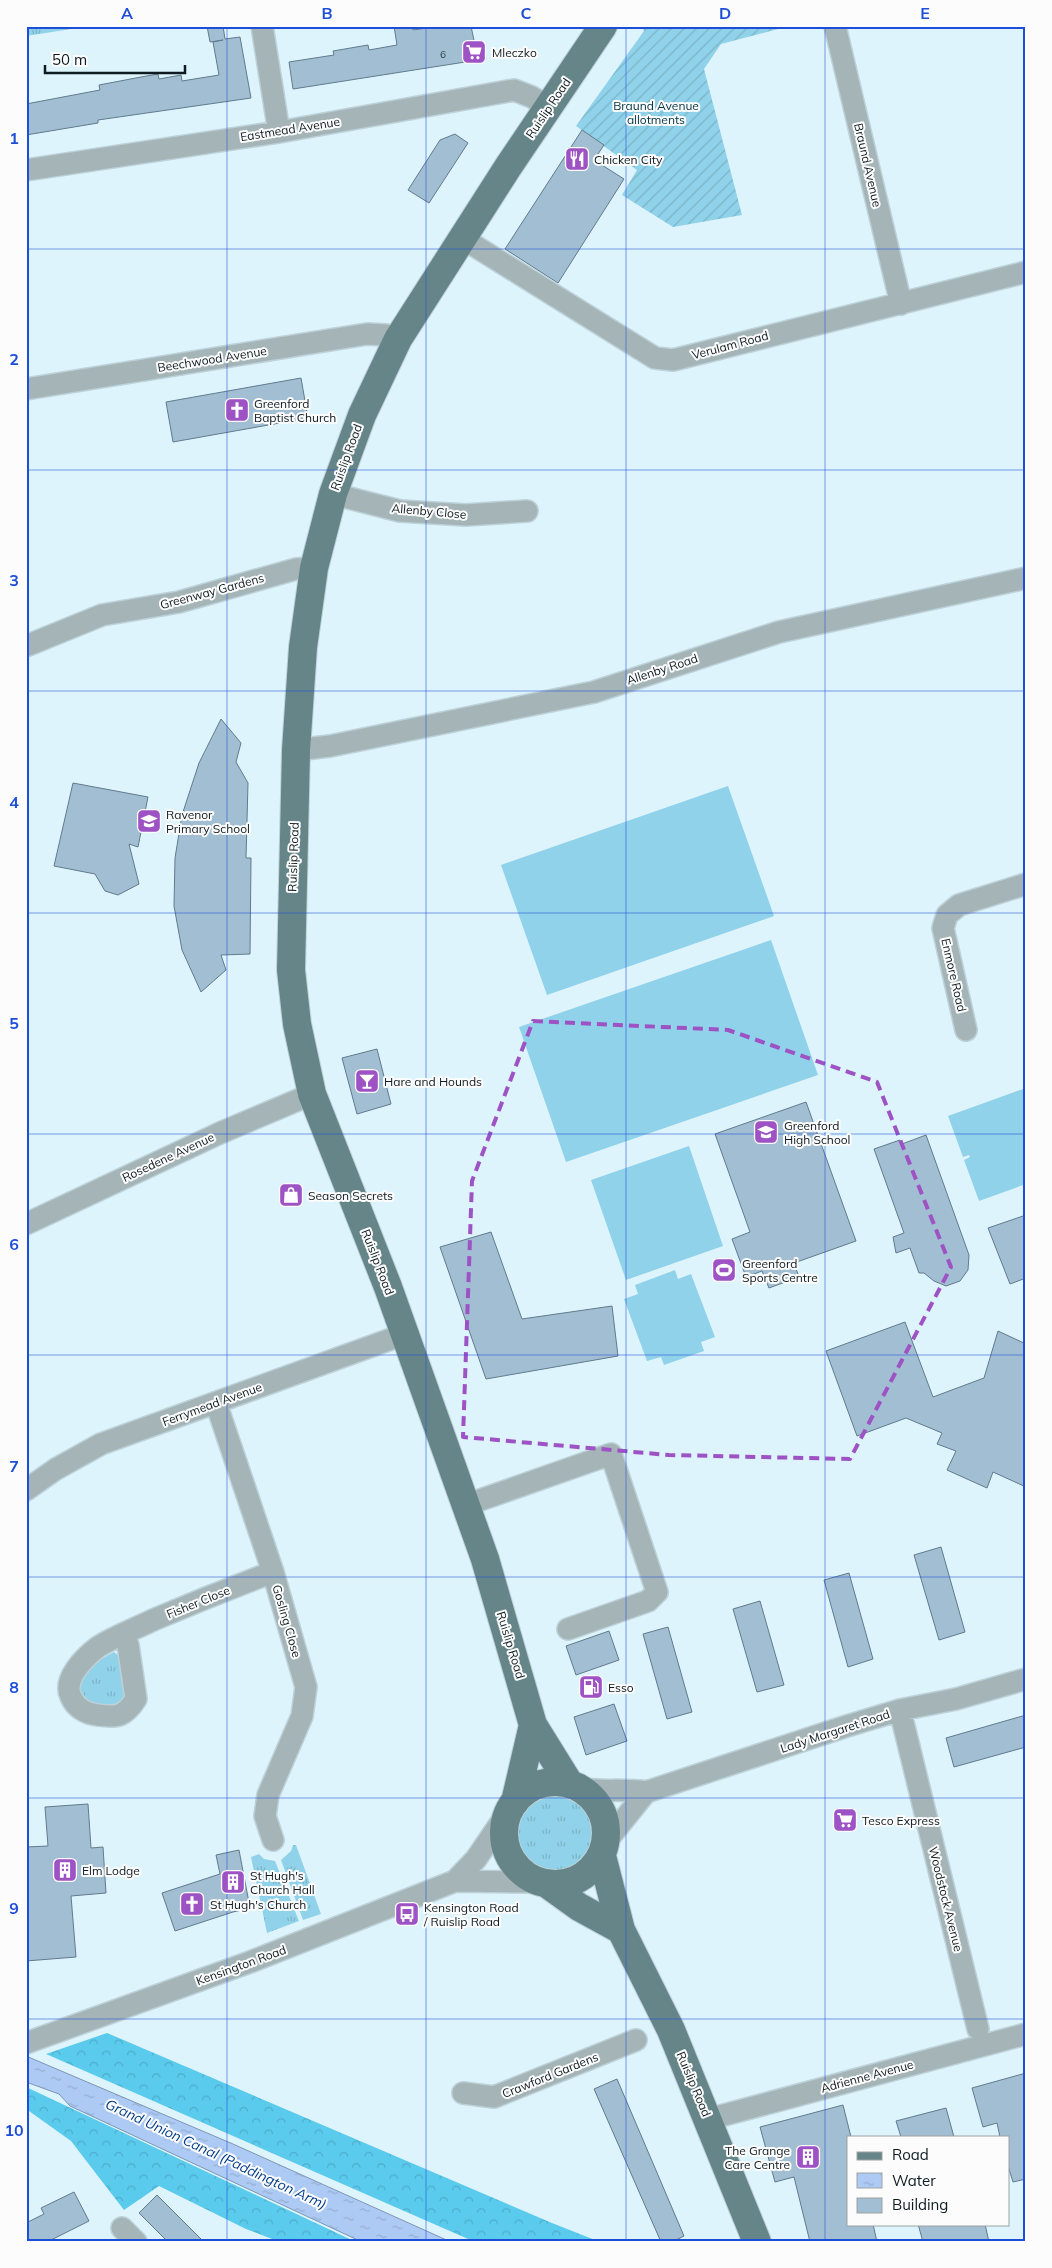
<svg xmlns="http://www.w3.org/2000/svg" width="1052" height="2268" viewBox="0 0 1052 2268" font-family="Mulish,sans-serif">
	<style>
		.grass { fill: url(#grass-tufts) }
		.forest { fill: url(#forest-crowns) }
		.garden { fill: url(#garden-furrows) }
		.pitch { fill: #90d2e9 }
		.water { fill: url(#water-ripples); stroke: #7d96b4 }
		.building { fill: #a2bed2; stroke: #617b8e }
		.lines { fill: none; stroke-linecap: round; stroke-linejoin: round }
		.minor-casing { stroke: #bdd1d9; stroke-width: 24 }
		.major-casing { stroke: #bdd1d9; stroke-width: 30 }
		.minor { stroke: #a5b5b7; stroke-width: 21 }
		.major { stroke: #658588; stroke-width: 28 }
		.marked { fill: none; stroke: #9e53c5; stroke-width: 4; stroke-dasharray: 10 6; stroke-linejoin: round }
		.grid { fill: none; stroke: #1d4ed8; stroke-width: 1; stroke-opacity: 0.55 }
		.labels { text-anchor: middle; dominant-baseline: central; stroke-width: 4; stroke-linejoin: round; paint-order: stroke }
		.number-label { font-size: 10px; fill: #33444c }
		.poi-label { font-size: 12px; fill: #0e1b20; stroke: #fcfcfc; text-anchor: start }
		.park-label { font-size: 12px; fill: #003342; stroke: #fcfcfc }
		.street-label { font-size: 12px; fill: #0e1b20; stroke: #fcfcfc }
		.water-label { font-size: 14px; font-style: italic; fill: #003c8a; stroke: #fcfcfc }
		.neatline { fill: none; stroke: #1d4ed8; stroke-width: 2 }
		.grid-label { font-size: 16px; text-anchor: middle; font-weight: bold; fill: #1d4ed8 }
	</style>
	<defs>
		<pattern id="grass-tufts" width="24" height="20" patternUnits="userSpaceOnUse" patternTransform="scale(1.25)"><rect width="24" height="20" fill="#90d2e9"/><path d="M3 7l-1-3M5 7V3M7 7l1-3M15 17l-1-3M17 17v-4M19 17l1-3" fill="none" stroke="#7bb4c8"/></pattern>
		<pattern id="forest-crowns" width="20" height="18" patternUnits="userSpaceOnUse" patternTransform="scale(1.25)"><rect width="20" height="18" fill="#5acaed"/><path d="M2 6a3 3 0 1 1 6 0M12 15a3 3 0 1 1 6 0" fill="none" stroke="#4dadcb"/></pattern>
		<pattern id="garden-furrows" width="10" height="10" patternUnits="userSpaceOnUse" patternTransform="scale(1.25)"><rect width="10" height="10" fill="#90d2e9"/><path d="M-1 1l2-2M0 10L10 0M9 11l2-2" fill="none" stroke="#7bb4c8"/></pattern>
		<pattern id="water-ripples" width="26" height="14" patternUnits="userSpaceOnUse" patternTransform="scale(1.25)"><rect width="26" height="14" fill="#adcaf4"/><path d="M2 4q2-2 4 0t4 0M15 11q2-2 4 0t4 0" fill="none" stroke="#94add1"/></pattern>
	</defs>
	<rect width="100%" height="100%" fill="#def4fc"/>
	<path class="grass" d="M26 26H91L26 36Z
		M114 1652 120 1657 128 1699 123 1706C113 1706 99 1708 91 1705 86 1704 81 1699 80 1694 72 1673 98 1661 114 1652Z
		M512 1832a41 41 0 1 1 82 0a41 41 0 1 1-82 0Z
		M293 1845H296L321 1914 303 1920 281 1860 291 1851Z
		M259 1854 264 1859 275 1861 299 1921 267 1933 251 1857Z"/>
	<path class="forest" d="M107 2033 552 2223 600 2242H475L46 2054Z
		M26 2087 356 2242H280L246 2229 159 2186 124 2210 71 2141 29 2111 26 2107Z"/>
	<path class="garden" d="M642 26H790L721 44 704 69 742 215 673 227 622 195 637 170 576 126 644 31Z"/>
	<path class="pitch" d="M728 786 774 916 547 995 501 865Z
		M771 940 818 1075 566 1162 519 1027Z
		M1026 1088V1184L979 1201 964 1160 970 1157 969 1155 963 1157 948 1116Z
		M689 1146 723 1246 626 1280 591 1180Z
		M675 1270 678 1279 691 1274 715 1337 701 1342 704 1351 664 1365 661 1357 647 1361 624 1299 638 1294 635 1285Z"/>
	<path class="water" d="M26 2056 233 2144 451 2242H362L70 2106 59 2094 26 2082Z"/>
	<path class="building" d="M207 26H223L225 39 240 37 251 98 98 120V123L26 135V104L100 90 99 85 141 77 158 74 159 79 181 75 182 81 219 75 213 42 223 40 210 42Z
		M394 26H412L413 30 441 26H471L478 60 293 89 289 62 334 55 333 51 368 45 369 50 397 45Z
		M582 130 604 145 594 160 624 179 558 283 505 249Z
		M455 134 468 143 429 203 408 190 440 140Z
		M301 378 308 418 173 442 166 402Z
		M221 719 241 743 236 762 248 783 246 858H251L250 954 221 955 226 970 201 992 182 950 174 906 175 858 182 815 199 763Z
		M73 783 148 797 138 847 129 844 139 884 118 895 105 891 95 874 54 866Z
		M377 1049 391 1104 357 1114 342 1058Z
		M806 1102 856 1241 794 1263 799 1277 769 1288 762 1271 746 1277 732 1239 750 1232 715 1134Z
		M926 1135 969 1255 968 1270 960 1281 946 1286 934 1281 924 1273H919L910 1248 896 1253 893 1237 904 1233 874 1149 900 1140 902 1144Z
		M1026 1215V1278L1010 1284 988 1228Z
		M491 1232 522 1319 612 1306 618 1356 486 1379 440 1247Z
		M905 1322 933 1397 984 1378 998 1331 1026 1344V1487L993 1472 987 1488 947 1470 956 1451 937 1444 942 1433 906 1418 857 1436 826 1351Z
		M941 1547 965 1632 939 1640 914 1555Z
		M849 1573 873 1659 848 1667 824 1580Z
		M760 1601 784 1685 757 1692 733 1609Z
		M668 1627 692 1712 667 1719 643 1634Z
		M609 1631 619 1660 576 1675 566 1646Z
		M614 1704 627 1741 586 1755 574 1717Z
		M1026 1715V1747L954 1767 946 1738Z
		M88 1804 91 1848 103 1847 106 1893 71 1896 76 1957 26 1961V1847L48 1846 45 1807Z
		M239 1850 250 1908 233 1912 175 1931 162 1893 220 1874 216 1855Z
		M1026 2073V2179L1013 2182 1008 2166V2137H1000L997 2123 983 2127 972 2088Z
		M617 2079 684 2236 672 2242H661L594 2089Z
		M843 2105 851 2137H848V2224H873L877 2242H810L794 2177 775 2182 760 2127Z
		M946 2108 954 2137H901L896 2121Z
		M74 2192 89 2221 47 2242H26V2223L44 2214 41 2208Z
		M157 2195 204 2242H168L139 2213Z
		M918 2224H985L989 2242H923Z"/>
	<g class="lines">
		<defs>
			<path id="minor" d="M262 26 279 132
				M835 26 901 304
				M26 170 279 132 514 90 532 97 549 108
				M462 238 655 358 673 360 1026 272
				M26 389 367 334 386 335 398 339
				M333 494 400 511 466 515 527 511
				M26 646 102 615 179 602 296 569 314 568
				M296 750 330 746 594 692 779 632 1026 578
				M966 1030 943 928 947 915 959 905 1026 884
				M26 1224 220 1133 312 1094
				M216 1403 273 1572 306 1687 302 1716 268 1795 265 1816 273 1840
				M26 1490 56 1469 101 1444 405 1334
				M466 1505 611 1454 657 1592 648 1601 568 1629
				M123 1634 128 1645 136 1699C125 1716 118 1718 98 1715 86 1714 76 1708 71 1697 62 1679 85 1657 98 1647 115 1636 135 1629 153 1620 193 1603 233 1587 273 1572
				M900 1710 978 2029
				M580 1788C602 1793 624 1788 646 1792L847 1726 900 1710 956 1699 1026 1679
				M605 1843 646 1792
				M455 1881 538 1882
				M26 2043 250 1962 455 1881 476 1859 506 1815
				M463 2093 494 2097 636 2040
				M709 2119 1026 2034
				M122 2228 136 2242"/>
			<path id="major" d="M504 1833a51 51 0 1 1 102 0a51 51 0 1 1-102 0Z
				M569 1783 533 1725 485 1559 388 1287 312 1094 297 1024 291 970 296 750 303 647 314 568 333 494 362 415 398 339 508 167 603 26
				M515 1802 533 1725
				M602 1856 621 1930 671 2030 757 2242
				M547 1884 579 1907 621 1930"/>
		</defs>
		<use href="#minor" class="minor-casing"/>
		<use href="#major" class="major-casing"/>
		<use href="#minor" class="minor"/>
		<use href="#major" class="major"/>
	</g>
	<path class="marked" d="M533 1021 728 1030 877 1082 951 1267 850 1459 669 1455 463 1437 472 1181Z"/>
	<path class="grid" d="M227 26V2242M426 26V2242M626 26V2242M825 26V2242M26 249H1026M26 470H1026M26 691H1026M26 913H1026M26 1134H1026M26 1355H1026M26 1577H1026M26 1798H1026M26 2019H1026"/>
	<defs>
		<symbol id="supermarket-square" viewBox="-11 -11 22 22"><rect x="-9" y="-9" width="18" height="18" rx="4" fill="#9e53c5" stroke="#fcfcfc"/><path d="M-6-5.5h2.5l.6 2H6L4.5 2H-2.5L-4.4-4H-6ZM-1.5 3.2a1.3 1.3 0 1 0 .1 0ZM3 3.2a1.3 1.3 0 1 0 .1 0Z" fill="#fff"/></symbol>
		<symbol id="restaurant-square" viewBox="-11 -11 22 22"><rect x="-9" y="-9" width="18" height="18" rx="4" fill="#9e53c5" stroke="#fcfcfc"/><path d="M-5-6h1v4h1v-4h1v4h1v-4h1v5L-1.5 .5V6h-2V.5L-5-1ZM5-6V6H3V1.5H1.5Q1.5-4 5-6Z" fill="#fff"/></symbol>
		<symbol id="church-square" viewBox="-11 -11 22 22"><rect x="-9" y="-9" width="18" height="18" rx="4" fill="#9e53c5" stroke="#fcfcfc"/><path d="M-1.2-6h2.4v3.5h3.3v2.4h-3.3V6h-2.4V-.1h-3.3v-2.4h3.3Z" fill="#fff"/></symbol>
		<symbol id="school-square" viewBox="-11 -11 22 22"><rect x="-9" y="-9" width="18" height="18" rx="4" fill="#9e53c5" stroke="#fcfcfc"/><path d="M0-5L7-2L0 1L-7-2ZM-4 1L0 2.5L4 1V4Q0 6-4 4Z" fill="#fff"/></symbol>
		<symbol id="bar-square" viewBox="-11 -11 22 22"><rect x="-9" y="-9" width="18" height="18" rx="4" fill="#9e53c5" stroke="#fcfcfc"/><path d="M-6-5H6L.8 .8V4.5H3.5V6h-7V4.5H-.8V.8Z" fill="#fff"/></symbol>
		<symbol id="shop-square" viewBox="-11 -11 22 22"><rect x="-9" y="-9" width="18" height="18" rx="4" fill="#9e53c5" stroke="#fcfcfc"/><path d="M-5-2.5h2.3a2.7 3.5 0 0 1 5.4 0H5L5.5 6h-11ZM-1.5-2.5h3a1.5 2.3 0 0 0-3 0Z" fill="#fff"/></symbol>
		<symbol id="stadium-square" viewBox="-11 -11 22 22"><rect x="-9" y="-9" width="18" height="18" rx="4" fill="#9e53c5" stroke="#fcfcfc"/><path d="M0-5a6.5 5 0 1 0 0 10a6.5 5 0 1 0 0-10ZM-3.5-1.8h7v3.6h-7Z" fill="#fff"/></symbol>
		<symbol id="fuel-square" viewBox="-11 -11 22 22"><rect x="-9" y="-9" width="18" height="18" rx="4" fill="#9e53c5" stroke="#fcfcfc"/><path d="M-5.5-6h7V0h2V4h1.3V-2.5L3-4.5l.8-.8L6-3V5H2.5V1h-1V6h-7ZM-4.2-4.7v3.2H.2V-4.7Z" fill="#fff"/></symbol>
		<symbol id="building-square" viewBox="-11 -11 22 22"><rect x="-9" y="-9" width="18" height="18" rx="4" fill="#9e53c5" stroke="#fcfcfc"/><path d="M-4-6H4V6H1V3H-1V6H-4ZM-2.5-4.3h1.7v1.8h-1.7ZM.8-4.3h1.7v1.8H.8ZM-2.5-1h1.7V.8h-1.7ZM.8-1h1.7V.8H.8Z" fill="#fff"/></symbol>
		<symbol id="bus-square" viewBox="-11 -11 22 22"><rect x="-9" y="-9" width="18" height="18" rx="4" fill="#9e53c5" stroke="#fcfcfc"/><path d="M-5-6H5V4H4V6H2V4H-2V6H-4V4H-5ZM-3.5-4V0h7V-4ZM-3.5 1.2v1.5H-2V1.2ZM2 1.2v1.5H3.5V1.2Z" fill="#fff"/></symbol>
	</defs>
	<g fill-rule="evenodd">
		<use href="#supermarket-square" x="460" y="38" width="28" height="28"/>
		<use href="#restaurant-square" x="563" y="145" width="28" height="28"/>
		<use href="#church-square" x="223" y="396" width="28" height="28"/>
		<use href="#school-square" x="135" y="807" width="28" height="28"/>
		<use href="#bar-square" x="353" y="1067" width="28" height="28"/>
		<use href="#school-square" x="752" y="1118" width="28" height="28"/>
		<use href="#shop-square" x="277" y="1181" width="28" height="28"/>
		<use href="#stadium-square" x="710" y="1256" width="28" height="28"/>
		<use href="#fuel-square" x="577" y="1673" width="28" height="28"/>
		<use href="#supermarket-square" x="831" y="1806" width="28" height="28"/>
		<use href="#building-square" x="51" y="1856" width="28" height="28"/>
		<use href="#building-square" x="219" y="1868" width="28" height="28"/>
		<use href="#church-square" x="178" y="1890" width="28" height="28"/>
		<use href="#bus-square" x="393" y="1900" width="28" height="28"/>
		<use href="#building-square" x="794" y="2143" width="28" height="28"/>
	</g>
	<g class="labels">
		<g class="number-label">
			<text x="443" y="54">6</text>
		</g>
		<g class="poi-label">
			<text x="492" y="52">Mleczko</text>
			<text x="594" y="159">Chicken City</text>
			<text x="254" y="403">Greenford<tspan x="254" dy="14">Baptist Church</tspan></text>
			<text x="166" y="814">Ravenor<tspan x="166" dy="14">Primary School</tspan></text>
			<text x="384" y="1081">Hare and Hounds</text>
			<text x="784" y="1125">Greenford<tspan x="784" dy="14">High School</tspan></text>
			<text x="308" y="1195">Season Secrets</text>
			<text x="742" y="1263">Greenford<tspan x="742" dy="14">Sports Centre</tspan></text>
			<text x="608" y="1687">Esso</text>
			<text x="862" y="1820">Tesco Express</text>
			<text x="82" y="1870">Elm Lodge</text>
			<text x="250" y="1875">St Hugh's<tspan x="250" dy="14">Church Hall</tspan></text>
			<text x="210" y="1904">St Hugh's Church</text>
			<text x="424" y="1907">Kensington Road<tspan x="424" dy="14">/ Ruislip Road</tspan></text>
			<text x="790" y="2150" text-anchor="end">The Grange<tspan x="790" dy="14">Care Centre</tspan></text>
		</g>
		<g class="park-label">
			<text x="656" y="105">Braund Avenue<tspan x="656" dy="14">allotments</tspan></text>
		</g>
		<g class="street-label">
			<text transform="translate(548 108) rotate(-56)">Ruislip Road</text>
			<text transform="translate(290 129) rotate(-9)">Eastmead Avenue</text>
			<text transform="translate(868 165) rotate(77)">Braund Avenue</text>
			<text transform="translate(730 345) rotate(-15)">Verulam Road</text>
			<text transform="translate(212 359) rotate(-9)">Beechwood Avenue</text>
			<text transform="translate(346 457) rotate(-70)">Ruislip Road</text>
			<text transform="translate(429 511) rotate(5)">Allenby Close</text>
			<text transform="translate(212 591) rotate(-15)">Greenway Gardens</text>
			<text transform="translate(662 669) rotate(-18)">Allenby Road</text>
			<text transform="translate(293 857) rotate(-88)">Ruislip Road</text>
			<text transform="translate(954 975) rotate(77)">Enmore Road</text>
			<text transform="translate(168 1157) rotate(-25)">Rosedene Avenue</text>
			<text transform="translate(378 1262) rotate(69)">Ruislip Road</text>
			<text transform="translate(212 1404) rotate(-20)">Ferrymead Avenue</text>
			<text transform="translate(198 1602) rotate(-22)">Fisher Close</text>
			<text transform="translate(287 1621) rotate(74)">Gosling Close</text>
			<text transform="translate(511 1645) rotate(73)">Ruislip Road</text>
			<text transform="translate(835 1731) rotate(-18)">Lady Margaret Road</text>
			<text transform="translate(946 1899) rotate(76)">Woodstock Avenue</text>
			<text transform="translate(241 1965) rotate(-20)">Kensington Road</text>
			<text transform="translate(550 2075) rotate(-22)">Crawford Gardens</text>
			<text transform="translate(867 2076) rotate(-15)">Adrienne Avenue</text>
			<text transform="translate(694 2084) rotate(67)">Ruislip Road</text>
		</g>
		<g class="water-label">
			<text transform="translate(216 2154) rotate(25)">Grand Union Canal (Paddington Arm)</text>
		</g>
	</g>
	<rect width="1052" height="2268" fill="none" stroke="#fcfcfc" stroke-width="55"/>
	<rect x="847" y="2136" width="162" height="90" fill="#fcfcfc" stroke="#9da2a4"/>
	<rect x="857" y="2152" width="25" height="8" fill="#658588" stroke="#9da2a4"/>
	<text x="892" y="2160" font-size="15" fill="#0e1b20">Road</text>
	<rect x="857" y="2173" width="25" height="15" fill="url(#water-ripples)" stroke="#9da2a4"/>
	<text x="892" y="2186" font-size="15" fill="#0e1b20">Water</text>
	<rect x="857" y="2198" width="25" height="15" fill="#a2bed2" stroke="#9da2a4"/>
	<text x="892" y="2210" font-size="15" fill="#0e1b20">Building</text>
	<path d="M45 65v8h140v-8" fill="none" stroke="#0e1b20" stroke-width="2.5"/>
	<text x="52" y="65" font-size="15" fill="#0e1b20" stroke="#fcfcfc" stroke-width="4" paint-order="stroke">50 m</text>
	<rect x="28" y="28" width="996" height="2212" class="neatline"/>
	<g class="grid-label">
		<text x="127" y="19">A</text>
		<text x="327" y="19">B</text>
		<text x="526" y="19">C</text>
		<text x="725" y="19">D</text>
		<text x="925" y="19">E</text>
		<text x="14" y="144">1</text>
		<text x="14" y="365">2</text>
		<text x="14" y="586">3</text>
		<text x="14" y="808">4</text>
		<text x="14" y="1029">5</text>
		<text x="14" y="1250">6</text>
		<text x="14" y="1472">7</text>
		<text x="14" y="1693">8</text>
		<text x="14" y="1914">9</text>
		<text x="14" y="2136">10</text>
	</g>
</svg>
